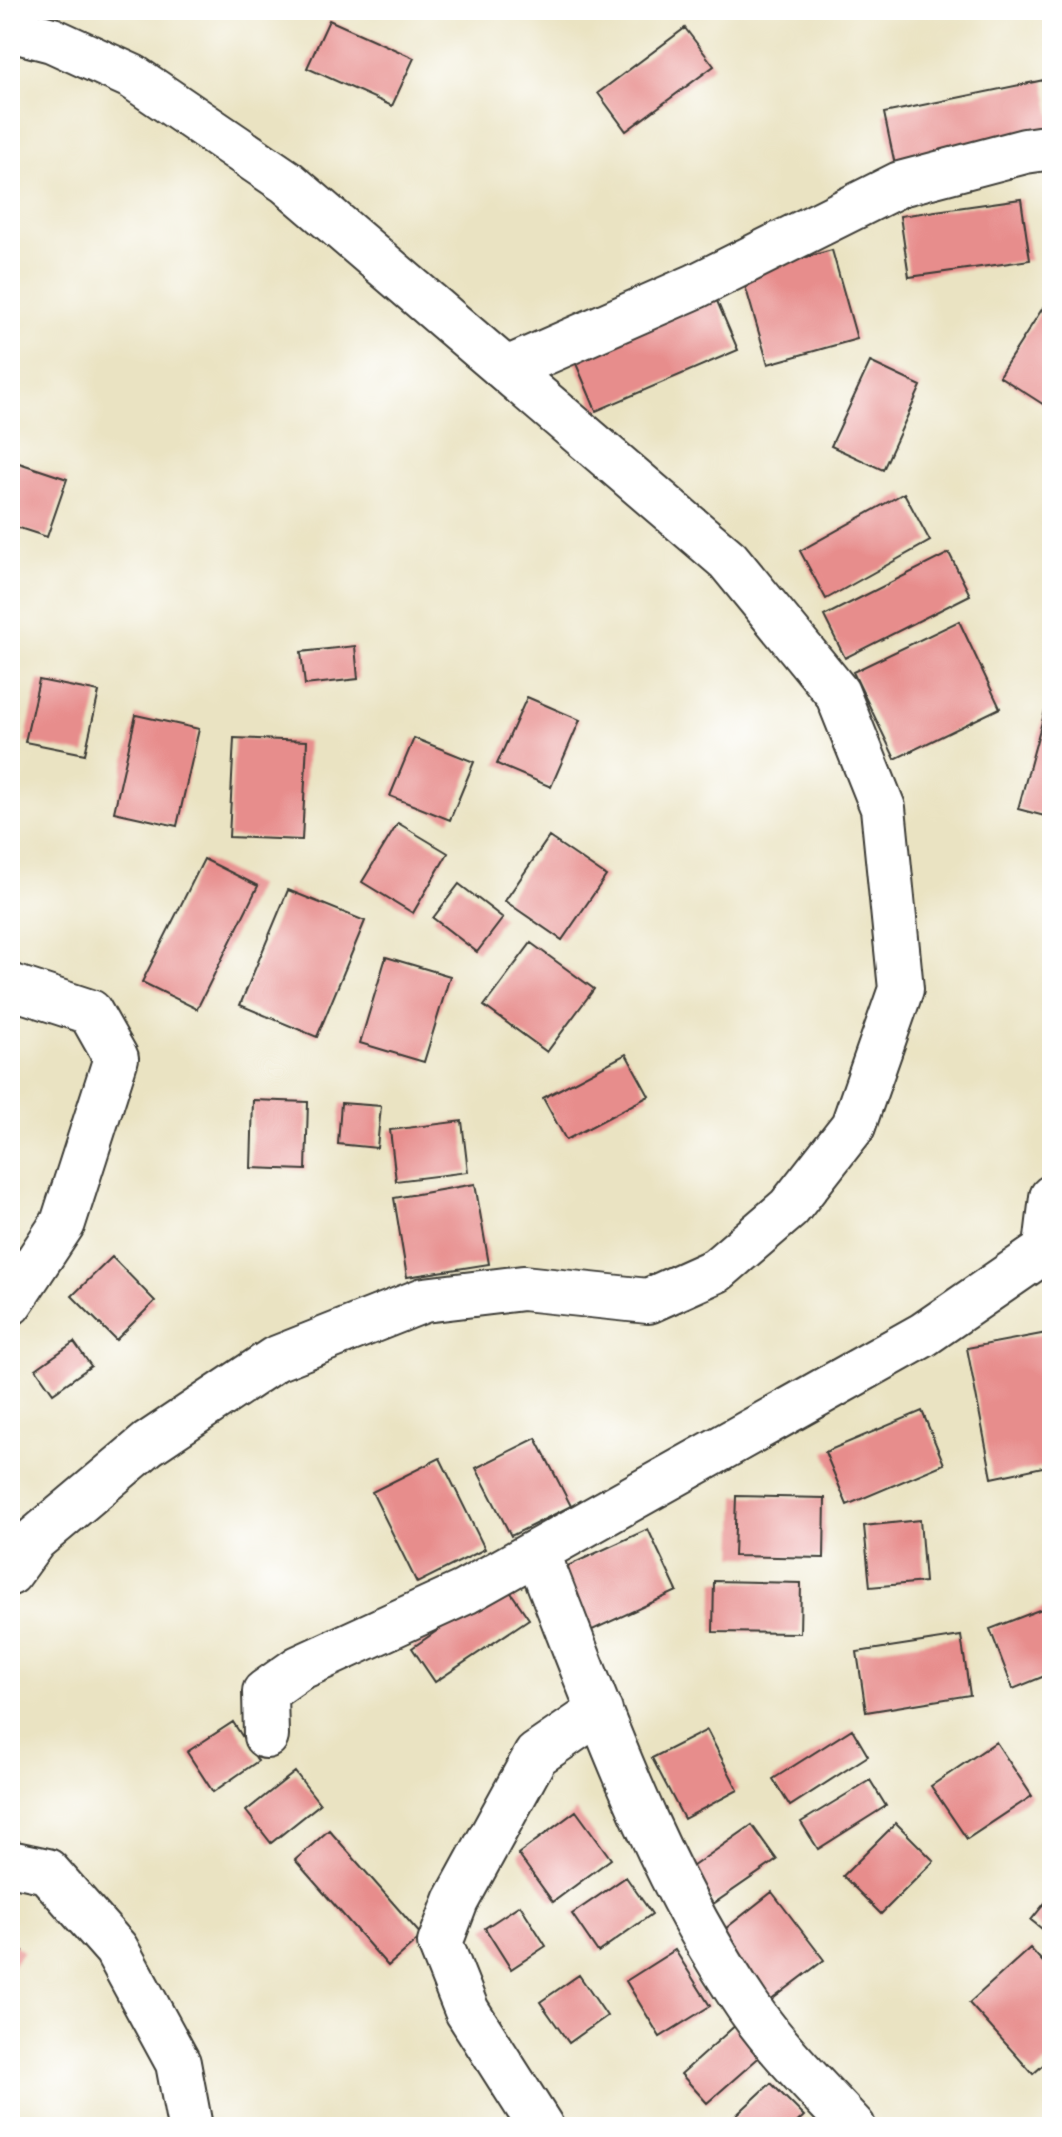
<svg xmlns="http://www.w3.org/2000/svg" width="1062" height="2137" viewBox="0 0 1062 2137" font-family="Mali,sans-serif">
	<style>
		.building { fill: #e78d8c }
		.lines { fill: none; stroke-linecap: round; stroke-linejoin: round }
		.minor-casing { stroke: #3b3a35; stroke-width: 48 }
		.major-casing { stroke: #3b3a35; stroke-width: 48 }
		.minor { stroke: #fff; stroke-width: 44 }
		.major { stroke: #fff; stroke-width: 44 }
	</style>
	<rect width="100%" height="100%" fill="#fff"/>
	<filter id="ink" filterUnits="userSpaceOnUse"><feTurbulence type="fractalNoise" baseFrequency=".0125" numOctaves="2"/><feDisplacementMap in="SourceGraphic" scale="16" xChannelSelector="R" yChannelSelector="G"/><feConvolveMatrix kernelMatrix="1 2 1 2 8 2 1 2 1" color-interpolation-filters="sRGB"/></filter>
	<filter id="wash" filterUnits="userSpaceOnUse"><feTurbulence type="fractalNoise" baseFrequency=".006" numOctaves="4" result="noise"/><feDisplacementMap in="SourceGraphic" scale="32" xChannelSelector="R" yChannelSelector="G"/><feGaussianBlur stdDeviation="1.8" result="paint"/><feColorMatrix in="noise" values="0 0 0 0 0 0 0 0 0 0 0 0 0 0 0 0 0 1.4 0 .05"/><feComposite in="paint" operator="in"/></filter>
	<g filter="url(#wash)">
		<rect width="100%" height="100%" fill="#eae3c2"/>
		<g id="blocks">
			<path class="building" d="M329 20 414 58 392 106 307 68Z
				M685 28 714 66 626 131 598 93Z
				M1044 80 1052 121V147L898 179 884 113Z
				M1021 199 1030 260 909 277 900 216Z
				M832 250 857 339 768 364 742 275Z
				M711 287 738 350 596 411 569 347Z
				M1044 306 1052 311V410L999 376Z
				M870 362 921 386 883 470 831 446Z
				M10 460 67 479 47 537 10 525Z
				M904 493 930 541 826 599 800 551Z
				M949 553 970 595 845 658 824 616Z
				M959 621 1000 708 895 759 853 672Z
				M355 646 358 679 305 685 301 652Z
				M39 680 99 692 85 754 25 742Z
				M1051 689H1052V818L1018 809Z
				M527 697 580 720 551 787 497 764Z
				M136 715 199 729 177 826 114 812Z
				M234 738 307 741 302 840 229 837Z
				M414 738 474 762 450 820 390 796Z
				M398 823 448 853 413 913 362 882Z
				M549 837 606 876 562 940 505 901Z
				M204 859 258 886 197 1009 142 982Z
				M459 884 503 918 477 952 433 918Z
				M288 890 365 921 317 1037 240 1005Z
				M531 943 594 989 547 1052 484 1006Z
				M386 957 450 976 424 1062 360 1043Z
				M626 1054 649 1096 566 1140 543 1098Z
				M253 1100 308 1102 306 1170 251 1168Z
				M341 1103 381 1106 377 1148 338 1144Z
				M462 1121 468 1172 396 1181 390 1130Z
				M475 1184 489 1264 407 1277 394 1198Z
				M112 1257 155 1301 116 1340 72 1296Z
				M1052 1332V1465L992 1478 967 1348Z
				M74 1342 91 1366 53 1393 36 1369Z
				M922 1411 944 1464 847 1505 825 1452Z
				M536 1438 571 1506 511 1536 476 1468Z
				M440 1458 485 1549 417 1583 372 1492Z
				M736 1496 825 1498 824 1558 734 1556Z
				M920 1520 925 1582 870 1587 864 1526Z
				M648 1529 677 1591 588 1632 559 1570Z
				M714 1581 801 1583 800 1633 713 1632Z
				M505 1584 529 1619 435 1682 412 1648Z
				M1052 1605V1673L1013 1689 990 1629Z
				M961 1636 970 1695 866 1712 857 1652Z
				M233 1722 258 1761 213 1792 187 1752Z
				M852 1729 868 1756 790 1806 773 1779Z
				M707 1730 738 1790 684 1819 652 1758Z
				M996 1742 1032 1796 967 1839 931 1786Z
				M295 1772 320 1804 271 1843 246 1811Z
				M870 1780 886 1806 818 1849 801 1822Z
				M576 1811 611 1859 553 1902 518 1854Z
				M896 1823 934 1861 881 1914 843 1876Z
				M752 1825 777 1860 713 1904 689 1869Z
				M329 1830 422 1936 388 1966 295 1860Z
				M626 1877 652 1914 598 1952 572 1914Z
				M772 1892 824 1960 762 2007 711 1940Z
				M1052 1894V1937L1031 1920Z
				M520 1905 546 1946 511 1969 485 1928Z
				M10 1941 23 1951 10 1969Z
				M1030 1948 1052 1972V2057L1033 2074 969 2003Z
				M675 1950 710 2006 660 2037 626 1981Z
				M579 1975 607 2016 569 2043 540 2002Z
				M738 2023 764 2053 707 2103 681 2074Z
				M771 2083 804 2116 792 2127H738L731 2120Z"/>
		</g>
	</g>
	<g filter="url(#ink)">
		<use href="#blocks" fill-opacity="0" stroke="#3b3a35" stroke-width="2"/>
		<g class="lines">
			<defs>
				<path id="minor" d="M10 29 52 40 133 77 287 182 728 560 837 693 883 808 901 989 853 1126 789 1208 717 1270 648 1301 523 1288 424 1300 275 1359 148 1444 34 1540 10 1573
					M507 369 696 286 900 184 1025 151 1052 147
					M10 986 90 1012 116 1058 63 1223 10 1303
					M1046 1247 1052 1197
					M537 1552C599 1708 653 1868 749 2008 779 2051 818 2089 853 2127
					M266 1736 265 1692 299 1668 465 1592 923 1335 1052 1246
					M541 2127 467 2011 440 1943 456 1901 536 1755 600 1711"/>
				<path id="major" d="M10 1863 47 1871 116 1949 178 2063 190 2127"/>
			</defs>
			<use href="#minor" class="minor-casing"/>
			<use href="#major" class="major-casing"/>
			<use href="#minor" class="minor"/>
			<use href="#major" class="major"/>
		</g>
	</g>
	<rect width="1062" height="2137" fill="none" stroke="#fff" stroke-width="40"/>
</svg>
